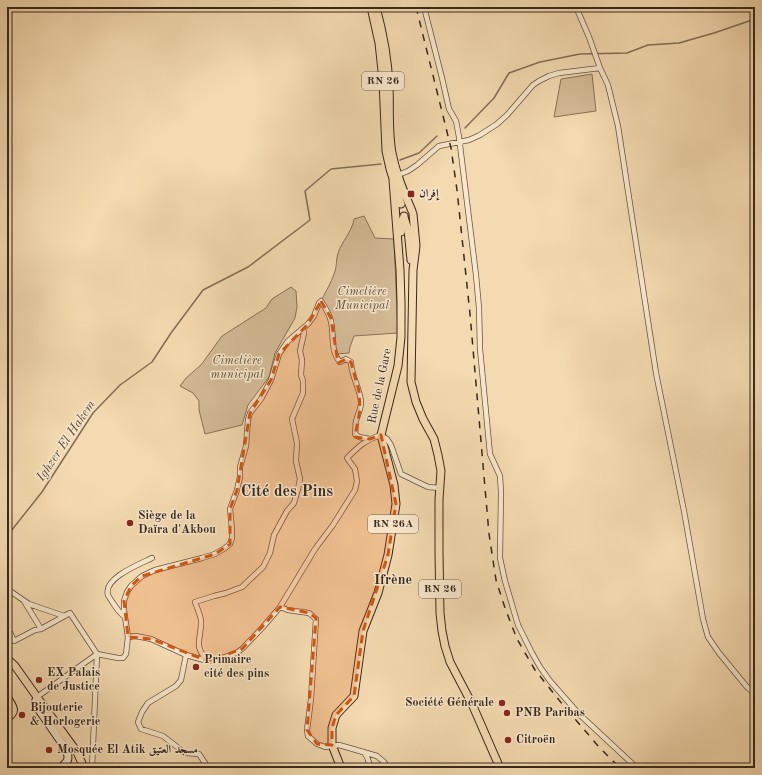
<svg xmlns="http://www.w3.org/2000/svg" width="762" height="775" viewBox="0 0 762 775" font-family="'Old Standard TT',Amiri,serif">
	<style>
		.green { fill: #d4bc97; stroke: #86725a }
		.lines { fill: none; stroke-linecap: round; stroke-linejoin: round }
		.stream { stroke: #826e58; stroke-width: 1.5 }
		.street-casing { stroke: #665442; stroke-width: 6 }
		.secondary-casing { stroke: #37281e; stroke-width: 9 }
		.primary-casing { stroke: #37281e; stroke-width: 9 }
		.street { stroke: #f8e7cc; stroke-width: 4.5 }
		.secondary { stroke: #f8e7cc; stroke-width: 7 }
		.primary { stroke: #f4dab0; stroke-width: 7 }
		.rail { stroke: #37281e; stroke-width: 1.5; stroke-dasharray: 7 7; stroke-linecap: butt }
		.marked { fill: #d6540e; fill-opacity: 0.2; stroke: #d6540e; stroke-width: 3; stroke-dasharray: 8 5; stroke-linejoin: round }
		.poi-dot { fill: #8f2418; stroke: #f8e7cc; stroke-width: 1.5 }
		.labels { text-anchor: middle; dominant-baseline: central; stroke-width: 3; stroke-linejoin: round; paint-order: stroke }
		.shield { fill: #f8e7cc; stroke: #716152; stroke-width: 1 }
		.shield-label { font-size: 11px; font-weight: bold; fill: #37281e }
		.poi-label { font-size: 12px; font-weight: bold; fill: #37281e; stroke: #f8e7cc; text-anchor: start }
		.park-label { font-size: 12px; font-style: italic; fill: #5e4d3c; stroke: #f8e7cc }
		.street-label { font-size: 12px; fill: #37281e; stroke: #f8e7cc }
		.water-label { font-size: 13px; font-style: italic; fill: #5c4b3b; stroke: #f8e7cc }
		.quarter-label { font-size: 14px; font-weight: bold; fill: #37281e; stroke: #f8e7cc }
		.district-label { font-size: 16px; font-weight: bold; fill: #37281e; stroke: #f8e7cc }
	</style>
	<rect width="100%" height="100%" fill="#f4dab0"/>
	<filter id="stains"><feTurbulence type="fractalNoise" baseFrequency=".005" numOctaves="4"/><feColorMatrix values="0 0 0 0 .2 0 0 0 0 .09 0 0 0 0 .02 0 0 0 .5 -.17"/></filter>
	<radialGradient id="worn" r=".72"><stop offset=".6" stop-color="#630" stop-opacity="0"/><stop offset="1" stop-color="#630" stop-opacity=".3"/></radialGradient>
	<path class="green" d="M592 74 596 111 554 117 561 79Z
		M364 216 375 238 394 239 398 333 354 336 350 347 349 353 337 354 335 347V334L322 299C326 291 331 283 334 274 337 268 336 259 338 253 342 241 352 232 354 219Z
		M291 287 296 291 297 307 295 318 275 353 269 377 248 405 242 425 205 434 199 410V401L193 393 180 386 186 378 201 365 222 336 266 308 272 299Z"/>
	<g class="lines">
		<path class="stream" d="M465 128 494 98 509 73 540 62 580 54 627 53 648 45 679 43 714 33 755 19
			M400 160 419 153 437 136
			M7 536 42 492 93 413 120 385 152 362 171 333 203 290 248 267 310 220 305 191 331 169 381 164"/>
		<defs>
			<path id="street" d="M424 7 442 78 449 109 456 121 459 137 476 275 479 308 480 349 490 454 500 476 501 492 500 558 505 581 518 625 532 653 540 667 550 681 579 714 637 768
				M576 7 589 37 600 68 608 85 618 126 656 373 684 511 703 619 708 637 719 653 747 687 755 694
				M398 175 408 171 417 165 439 146 469 140 480 135 497 124 507 115 533 85 539 81 549 76 559 73 600 68
				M7 590 10 591 29 604 64 616
				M24 601 41 629
				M280 607 288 610 309 613 316 619 311 699 307 730 308 736 317 744 325 747 339 745 377 756 384 762 388 768
				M125 617C120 613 116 608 113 603 111 600 109 597 108 595 103 578 140 564 152 558
				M7 626 14 641 35 630 41 629 70 613 97 654 92 768
				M128 637 124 610V601L127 592 131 586 142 576 155 570 202 558 215 554 225 548 230 544 232 538V529L230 509 237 490 240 477V467L246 446 248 420 250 413 261 399 271 380 279 354 288 341 308 324 314 316 319 303 321 301C324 306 328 312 330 318 335 332 329 350 340 362L346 359 351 362C351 376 360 388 361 402 361 409 358 414 356 421 355 425 356 429 355 434L359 437 370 439
				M186 655 181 680 176 686 148 703 142 712 138 722 141 729 163 736 185 753 199 754 205 763 206 768
				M208 661C192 645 202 639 201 620 200 614 197 608 195 602L214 596 226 593 242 587 263 567 270 553 274 535 287 511 294 503 298 489 300 479 296 461 297 443 292 419 303 393V381L301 375 302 360 300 351 304 333 303 328
				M37 697 97 654 118 658H123L126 654 128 637 136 636 151 639 186 655 208 661 220 659 236 653 242 649 263 627 280 607 315 549 333 525 355 490 357 481 355 469 347 458C358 447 365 440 381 435L387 439 391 445 401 474 428 487 440 488
				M364 752 367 757 371 768"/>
			<path id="secondary" d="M37 697 35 703 37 707 66 749C70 759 68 762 60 768"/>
			<path id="primary" d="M371 7 379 43 383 80 386 151 390 169 401 204
				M376 7C383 33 388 59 389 86 390 108 388 131 392 153 396 174 404 192 412 211
				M413 214 416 246 413 270 411 382 416 402 423 419 434 439 438 455 441 471 439 499V551L440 613 442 631 445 646 450 662 472 704 500 768
				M404 217 408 230 411 260
				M401 232V226L404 216
				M7 659 15 666 37 697 77 752 84 768
				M7 697C13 707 18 711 7 718
				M341 768 332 745V728L336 715 354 696 363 631 378 593 388 555 396 504 394 485 381 435 398 366 401 337V303L400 270 393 180"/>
		</defs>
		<use href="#street" class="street-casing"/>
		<use href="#secondary" class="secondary-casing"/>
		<use href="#primary" class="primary-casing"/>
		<use href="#street" class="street"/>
		<use href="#secondary" class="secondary"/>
		<use href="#primary" class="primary"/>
		<path class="rail" d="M416 7 451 148 457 190 470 314 489 534 496 580 505 608 517 639 535 670 563 705 599 747 620 768"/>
	</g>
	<path class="marked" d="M321 301 331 318 338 363 346 359 351 362 359 391 360 410 355 437 370 439 381 435 396 504 388 555 363 631 354 696 336 715 332 728V745L317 744 307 730 316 618 309 613 280 607 242 649 208 661 151 639 128 637 124 601 131 586 142 576 215 554 230 544V509L237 490 250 413 271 380 279 354 308 324Z"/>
	<g class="poi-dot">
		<rect x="407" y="190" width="8" height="8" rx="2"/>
		<circle cx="130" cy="523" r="4"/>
		<circle cx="196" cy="667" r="4"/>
		<circle cx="39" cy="680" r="4"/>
		<circle cx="502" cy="703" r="4"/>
		<circle cx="507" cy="713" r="4"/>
		<circle cx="22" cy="715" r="4"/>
		<circle cx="508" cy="740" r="4"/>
		<circle cx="49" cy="750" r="4"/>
	</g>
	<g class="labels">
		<g class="shield">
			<rect x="362" y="72" width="42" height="18" rx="3"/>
			<rect x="368" y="515" width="50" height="18" rx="3"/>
			<rect x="419" y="580" width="42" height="18" rx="3"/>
		</g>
		<g class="shield-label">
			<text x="383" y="81">RN 26</text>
			<text x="393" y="524">RN 26A</text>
			<text x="440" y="589">RN 26</text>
		</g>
		<g class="poi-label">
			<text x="419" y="194">إفران</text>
			<text x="138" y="516">Siège de la<tspan x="138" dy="14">Daïra d'Akbou</tspan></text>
			<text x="204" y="660">Primaire<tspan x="204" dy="14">cité des pins</tspan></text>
			<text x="47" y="673">EX Palais<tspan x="47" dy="14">de Justice</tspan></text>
			<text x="494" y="703" text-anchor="end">Société Générale</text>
			<text x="30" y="708">Bijouterie<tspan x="30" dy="14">&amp; Horlogerie</tspan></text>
			<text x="515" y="713">PNB Paribas</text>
			<text x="516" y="740">Citroën</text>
			<text x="57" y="750">Mosquée El Atik مسجد العتيق</text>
		</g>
		<g class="park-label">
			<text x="362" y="292">Cimetière<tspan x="362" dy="14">Municipal</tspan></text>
			<text x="237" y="361">Cimetière<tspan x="237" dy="14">municipal</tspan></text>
		</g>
		<g class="street-label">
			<text transform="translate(380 386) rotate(-78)">Rue de la Gare</text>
		</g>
		<g class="water-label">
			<text transform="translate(66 441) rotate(-56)">Ighzer El Hakem</text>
		</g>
		<g class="quarter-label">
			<text x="393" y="580">Ifrène</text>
		</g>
		<g class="district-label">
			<text x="287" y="492">Cité des Pins</text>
		</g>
	</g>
	<rect width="762" height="775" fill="none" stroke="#f4dab0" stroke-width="24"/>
	<rect x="8" y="8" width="746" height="759" fill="none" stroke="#37281e" stroke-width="2"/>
	<rect x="12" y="12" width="738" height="751" fill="none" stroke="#37281e"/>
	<rect width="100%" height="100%" filter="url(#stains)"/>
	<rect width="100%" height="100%" fill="url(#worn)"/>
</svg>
